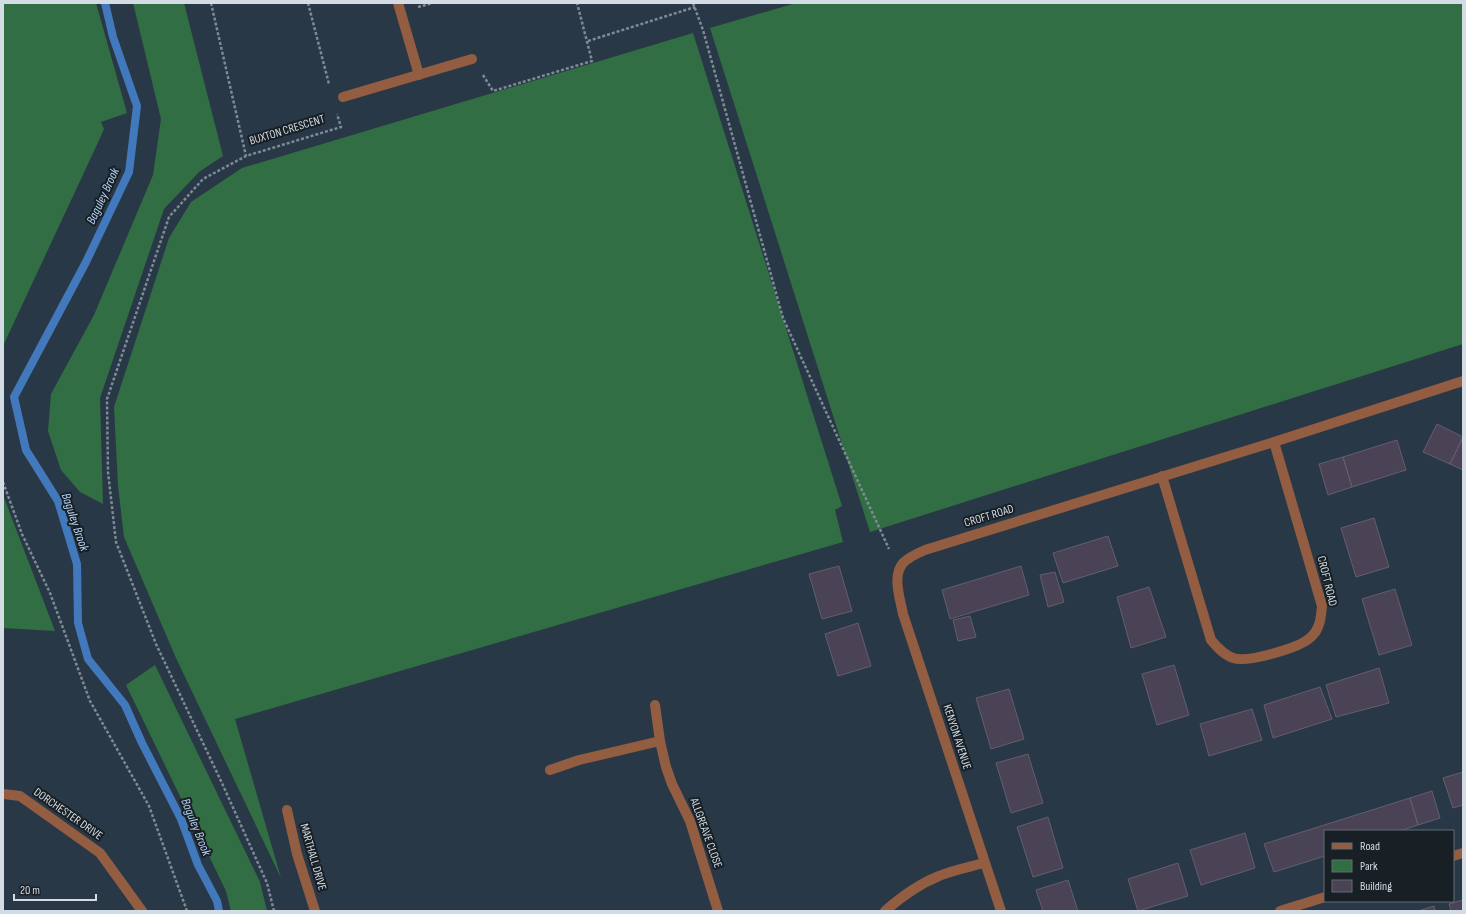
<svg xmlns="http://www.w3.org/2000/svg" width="1466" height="914" viewBox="0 0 1466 914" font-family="'Sofia Sans Condensed',sans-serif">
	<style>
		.green { fill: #326e43 }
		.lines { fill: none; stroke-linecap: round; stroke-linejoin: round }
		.stream { stroke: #4279bc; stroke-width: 8 }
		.building { fill: #4a4355; stroke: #645d70 }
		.path { stroke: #7e8a96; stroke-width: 2.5; stroke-dasharray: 3 2; stroke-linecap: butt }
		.lane { stroke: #925d41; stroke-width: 10 }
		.street { stroke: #925d41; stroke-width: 10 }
		.labels { text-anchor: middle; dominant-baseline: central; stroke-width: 4; stroke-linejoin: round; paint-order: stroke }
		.street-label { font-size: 12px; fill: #d3dce5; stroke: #181f25 }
		.water-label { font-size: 13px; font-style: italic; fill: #b3d0f4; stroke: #181f25 }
	</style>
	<rect width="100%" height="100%" fill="#293846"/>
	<path class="green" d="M3 3H96L127 113 101 122 104 129 95 149 3 346Z
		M133 3H184L223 156 199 172 164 209 100 398 103 504 80 492 61 470 48 431 51 394 94 315 153 175 161 119Z
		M796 3H1463V344L870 532 710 28Z
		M693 33 842 506 835 510 843 542 235 719 281 878 176 658 124 537 118 486 114 407 169 238 191 202 242 168Z
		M3 495 55 631 3 628Z
		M155 665 260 882 267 911H231L226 891 126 685Z"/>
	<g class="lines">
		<path class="stream" d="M105 3 113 37 137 106 129 172 86 262 14 397 26 450 58 501 77 564 78 623 88 659 125 705 142 743 181 819 198 865 217 901 219 911"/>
	</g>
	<path class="building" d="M1437 424 1463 437 1450 464 1423 452Z
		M1463 437V470L1450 464Z
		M1397 440 1406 470 1352 487 1343 457Z
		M1343 457 1352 487 1328 495 1319 464Z
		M1374 518 1389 567 1356 577 1341 528Z
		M1108 536 1118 566 1063 583 1053 553Z
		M839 566 852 611 822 619 809 574Z
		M1021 566 1029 595 950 619 942 590Z
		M1055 572 1064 602 1048 607 1040 575Z
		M1149 587 1166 637 1131 648 1117 597Z
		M1395 589 1412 645 1379 655 1362 599Z
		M970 616 976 637 958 641 953 620Z
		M858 623 871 666 838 676 825 634Z
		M1174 665 1189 715 1157 725 1142 674Z
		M1379 668 1389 703 1336 717 1326 685Z
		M1320 687 1332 719 1273 738 1264 705Z
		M1009 689 1024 739 991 749 976 698Z
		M1252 709 1262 740 1209 756 1200 724Z
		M1028 754 1043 803 1011 813 996 763Z
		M1463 772V805L1453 808 1443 778Z
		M1432 791 1440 818 1418 825 1410 798Z
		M1410 798 1418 825 1400 831H1325V856L1274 872 1264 844Z
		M1048 817 1063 868 1033 877 1017 827Z
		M1245 833 1255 868 1201 885 1190 850Z
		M1178 863 1188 896 1138 911 1128 879Z
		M1068 880 1078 911H1043L1036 890Z
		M1463 900V911H1451L1449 904Z
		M1434 906 1435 911H1418Z"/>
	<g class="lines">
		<path class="path" d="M211 3 246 156
			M308 3 329 84
			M693 3 703 30 783 318 889 549
			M418 7 433 3
			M588 41 695 7
			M483 75 493 91 592 61 577 3
			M3 482 22 534 50 593 90 701 149 806 187 911
			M274 911 267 883 221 781 156 644 116 542 108 472 107 399 169 217 203 179 246 156 341 127 337 114"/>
		<path class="lane" d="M343 97 472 59"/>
		<path class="street" d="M398 3 419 75
			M1162 476 1211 640C1217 647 1224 655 1233 658 1247 663 1300 648 1311 637 1320 629 1321 617 1322 606L1274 442
			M655 705 660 741 666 767 672 784 690 821 718 911
			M550 770 579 760 660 741
			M3 794 20 796 100 853 142 911
			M287 810 297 854 315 911
			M1453 856 1463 853
			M885 911C901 897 919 884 939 876 953 870 969 867 984 863
			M1001 911 903 614C900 598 892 576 903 563 909 557 918 553 925 550L1274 442 1463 381
			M1280 911 1325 897"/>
	</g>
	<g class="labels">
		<g class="street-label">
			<text transform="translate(287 130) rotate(-17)">BUXTON CRESCENT</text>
			<text transform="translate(989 516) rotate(-17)">CROFT ROAD</text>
			<text transform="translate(1327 581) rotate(76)">CROFT ROAD</text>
			<text transform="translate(957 737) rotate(72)">KENYON AVENUE</text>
			<text transform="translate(68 814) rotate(35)">DORCHESTER DRIVE</text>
			<text transform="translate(706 833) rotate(70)">ALLGREAVE CLOSE</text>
			<text transform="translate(313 857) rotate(74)">MARTHALL DRIVE</text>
		</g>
		<g class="water-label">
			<text transform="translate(103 196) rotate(-65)">Baguley Brook</text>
			<text transform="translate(75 522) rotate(71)">Baguley Brook</text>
			<text transform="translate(196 827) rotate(68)">Baguley Brook</text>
		</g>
	</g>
	<rect width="1466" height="914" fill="none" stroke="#d3dce5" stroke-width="8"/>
	<rect x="1324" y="830" width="130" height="72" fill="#181f25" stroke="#636b72"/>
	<rect x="1332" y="843" width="20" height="6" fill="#925d41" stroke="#636b72"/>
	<text x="1360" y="850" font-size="12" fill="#d3dce5">Road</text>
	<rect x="1332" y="860" width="20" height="12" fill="#326e43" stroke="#636b72"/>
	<text x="1360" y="870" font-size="12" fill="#d3dce5">Park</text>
	<rect x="1332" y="880" width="20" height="12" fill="#4a4355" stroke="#636b72"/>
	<text x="1360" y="890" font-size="12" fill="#d3dce5">Building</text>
	<path d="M14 894v6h82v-6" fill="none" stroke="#d3dce5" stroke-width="2"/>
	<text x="20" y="894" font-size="12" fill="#d3dce5" stroke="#181f25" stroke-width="3" paint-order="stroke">20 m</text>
</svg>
